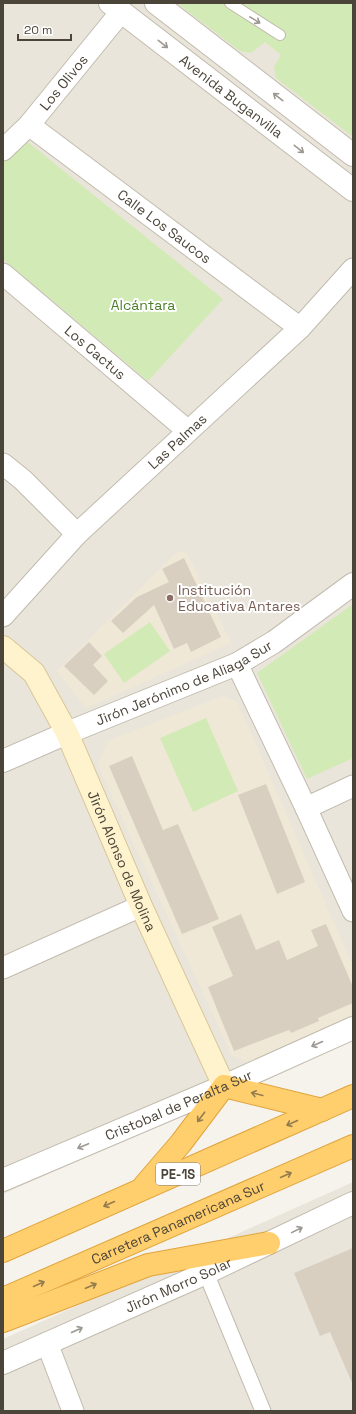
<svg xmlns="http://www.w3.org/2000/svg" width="356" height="1414" viewBox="0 0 356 1414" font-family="'Space Grotesk',sans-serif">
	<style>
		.residential { fill: #eae5da }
		.education { fill: #efe8d6 }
		.green { fill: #d2eab5 }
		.building { fill: #d8cfc1 }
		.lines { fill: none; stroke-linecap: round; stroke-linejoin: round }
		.service-casing { stroke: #c2bbae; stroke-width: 12 }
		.pedestrian-casing { stroke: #c2bbae; stroke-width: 17 }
		.minor-casing { stroke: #c2bbae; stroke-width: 23 }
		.tertiary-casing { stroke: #c2bbae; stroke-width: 24 }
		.secondary-casing { stroke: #d6c79b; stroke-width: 24 }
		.motorway-casing { stroke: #e0a43c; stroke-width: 24 }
		.service { stroke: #fff; stroke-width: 10 }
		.pedestrian { stroke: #fff; stroke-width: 15 }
		.minor { stroke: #fff; stroke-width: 21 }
		.tertiary { stroke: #fff; stroke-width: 22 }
		.secondary { stroke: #fff3cd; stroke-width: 22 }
		.motorway { stroke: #ffcf6e; stroke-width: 22 }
		.oneway { stroke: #9c9892 }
		.oneway2 { stroke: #937c4e }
		.education-dot { fill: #8d6e63; stroke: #fff; stroke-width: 1.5 }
		.labels { text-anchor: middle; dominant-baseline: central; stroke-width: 4; stroke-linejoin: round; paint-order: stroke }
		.shield { fill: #fff; stroke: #817c74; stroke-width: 1 }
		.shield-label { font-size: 13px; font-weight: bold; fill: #4b4439 }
		.street-label { font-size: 14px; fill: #4b4439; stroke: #fff }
		.park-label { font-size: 14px; fill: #4a7f2a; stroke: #fff }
		.education-label { font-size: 14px; fill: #785e54; stroke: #fff; text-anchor: start }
	</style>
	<rect width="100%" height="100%" fill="#f6f3ec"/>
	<path class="residential" d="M3 3H353V1040L3 1194Z
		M353 1182V1411H3V1339Z"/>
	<path class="education" d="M178 551 187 553 231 643 86 708 57 671Z
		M223 696 237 702 353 966V1017L251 1063 232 1056 98 766 107 741Z"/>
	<path class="green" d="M177 3H353V137L276 78 274 67 281 55 265 42 251 53 240 51Z
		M24 139 223 299 148 381 3 259V161Z
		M353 604V758L307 779 257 673Z
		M150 622 170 651 124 683 104 654Z
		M206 718 238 791 193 812 160 738Z"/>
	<path class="building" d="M184 558 221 637 191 652 187 643 174 649 154 605 123 633 111 621 137 597 169 582 162 569Z
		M89 642 102 656 93 665 108 681 94 695 64 666Z
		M132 756 163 830 178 824 219 919 182 934 109 766Z
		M266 784 305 882 277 894 238 795Z
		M241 914 256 950 279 940 287 960 318 946 311 930 326 924 353 987V1003L318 1018 319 1021 291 1033 289 1030 234 1051 208 987 233 976 212 927Z
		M353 1248V1385L330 1332 320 1336 294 1273Z"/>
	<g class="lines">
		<defs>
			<path id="service" d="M230 3 280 35"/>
			<path id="pedestrian" d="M206 1273 263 1411"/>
			<g id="minor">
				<path id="s1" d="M29 125 300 328"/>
				<path id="s2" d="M3 150 29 125 121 12"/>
				<path id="s3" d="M3 274 188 431"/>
				<path d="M3 464 23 480 77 534"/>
				<path id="s4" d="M3 616 77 534 300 328 353 269"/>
				<path d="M237 664 306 808 353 911"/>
				<path d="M306 808 353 786"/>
				<path d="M3 968 141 906"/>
				<path d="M47 1343 73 1411"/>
			</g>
			<g id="tertiary">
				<path id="s5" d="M110 3 353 190"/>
				<path d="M156 3 353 155"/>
				<path id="s6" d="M3 761 67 733 237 664 274 642 353 584"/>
				<path id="s7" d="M3 1180 224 1086 353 1028"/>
				<path id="s8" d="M3 1363 206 1273 353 1203"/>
			</g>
			<g id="secondary">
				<path id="s9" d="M3 647 34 673 67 733 141 906 224 1086"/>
			</g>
			<g id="motorway">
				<path d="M144 1186 181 1143 224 1086 322 1110"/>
				<path d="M3 1251 353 1096"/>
				<path id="s10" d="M3 1299 353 1146"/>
				<path d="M3 1321 148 1265 269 1243"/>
			</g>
		</defs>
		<use href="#service" class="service-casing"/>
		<use href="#pedestrian" class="pedestrian-casing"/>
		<use href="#minor" class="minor-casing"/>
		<use href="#tertiary" class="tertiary-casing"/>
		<use href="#secondary" class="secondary-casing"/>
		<use href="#motorway" class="motorway-casing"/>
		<use href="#service" class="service"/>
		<use href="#pedestrian" class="pedestrian"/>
		<use href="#minor" class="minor"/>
		<use href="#tertiary" class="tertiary"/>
		<use href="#secondary" class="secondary"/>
		<use href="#motorway" class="motorway"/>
	</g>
	<defs><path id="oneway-shaft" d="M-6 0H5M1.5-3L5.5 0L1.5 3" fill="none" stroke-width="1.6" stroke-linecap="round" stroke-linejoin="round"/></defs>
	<g class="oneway">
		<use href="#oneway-shaft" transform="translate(255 20) rotate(32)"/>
		<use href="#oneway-shaft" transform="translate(163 44) rotate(38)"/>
		<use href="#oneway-shaft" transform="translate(278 97) rotate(-142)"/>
		<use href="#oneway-shaft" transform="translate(299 149) rotate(38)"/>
		<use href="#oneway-shaft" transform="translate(317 1044) rotate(156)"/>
		<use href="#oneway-shaft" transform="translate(83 1146) rotate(157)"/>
		<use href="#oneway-shaft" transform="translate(297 1230) rotate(-26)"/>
		<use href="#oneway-shaft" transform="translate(77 1330) rotate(-24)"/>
	</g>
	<g class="oneway2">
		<use href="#oneway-shaft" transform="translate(257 1094) rotate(-166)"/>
		<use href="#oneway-shaft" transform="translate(201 1117) rotate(127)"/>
		<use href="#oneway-shaft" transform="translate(292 1123) rotate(156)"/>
		<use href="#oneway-shaft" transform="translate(286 1175) rotate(-24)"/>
		<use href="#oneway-shaft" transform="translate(109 1204) rotate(156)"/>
		<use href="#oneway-shaft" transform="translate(39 1284) rotate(-24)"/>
		<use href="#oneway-shaft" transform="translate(91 1286) rotate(-23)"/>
	</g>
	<circle class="education-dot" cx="170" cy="598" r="4"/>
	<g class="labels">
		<rect class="shield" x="156" y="1163" width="44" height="22" rx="3"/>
		<g class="shield-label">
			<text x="178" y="1174">PE-1S</text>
		</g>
		<g class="street-label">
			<text stroke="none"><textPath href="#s2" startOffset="91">Los Olivos</textPath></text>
			<text stroke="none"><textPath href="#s5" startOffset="153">Avenida Buganvilla</textPath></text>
			<text stroke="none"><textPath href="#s1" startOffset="169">Calle Los Saucos</textPath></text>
			<text stroke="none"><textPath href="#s3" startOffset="121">Los Cactus</textPath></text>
			<text stroke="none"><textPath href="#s4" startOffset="247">Las Palmas</textPath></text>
			<text stroke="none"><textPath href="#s6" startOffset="197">Jirón Jerónimo de Aliaga Sur</textPath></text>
			<text stroke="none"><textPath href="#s9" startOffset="248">Jirón Alonso de Molina</textPath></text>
			<text stroke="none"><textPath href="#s7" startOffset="191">Cristobal de Peralta Sur</textPath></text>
			<text stroke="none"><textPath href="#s10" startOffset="191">Carretera Panamericana Sur</textPath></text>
			<text stroke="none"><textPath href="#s8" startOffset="192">Jirón Morro Solar</textPath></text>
		</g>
		<g class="park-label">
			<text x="143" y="305">Alcántara</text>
		</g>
		<g class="education-label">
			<text x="178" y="590">Institución<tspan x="178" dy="16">Educativa Antares</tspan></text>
		</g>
	</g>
	<rect width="356" height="1414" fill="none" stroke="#4b4439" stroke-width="8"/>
	<path d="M18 34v6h53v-6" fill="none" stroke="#4b4439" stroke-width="2"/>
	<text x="24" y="34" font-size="12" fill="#4b4439" stroke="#ffffff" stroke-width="3" paint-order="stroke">20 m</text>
</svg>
